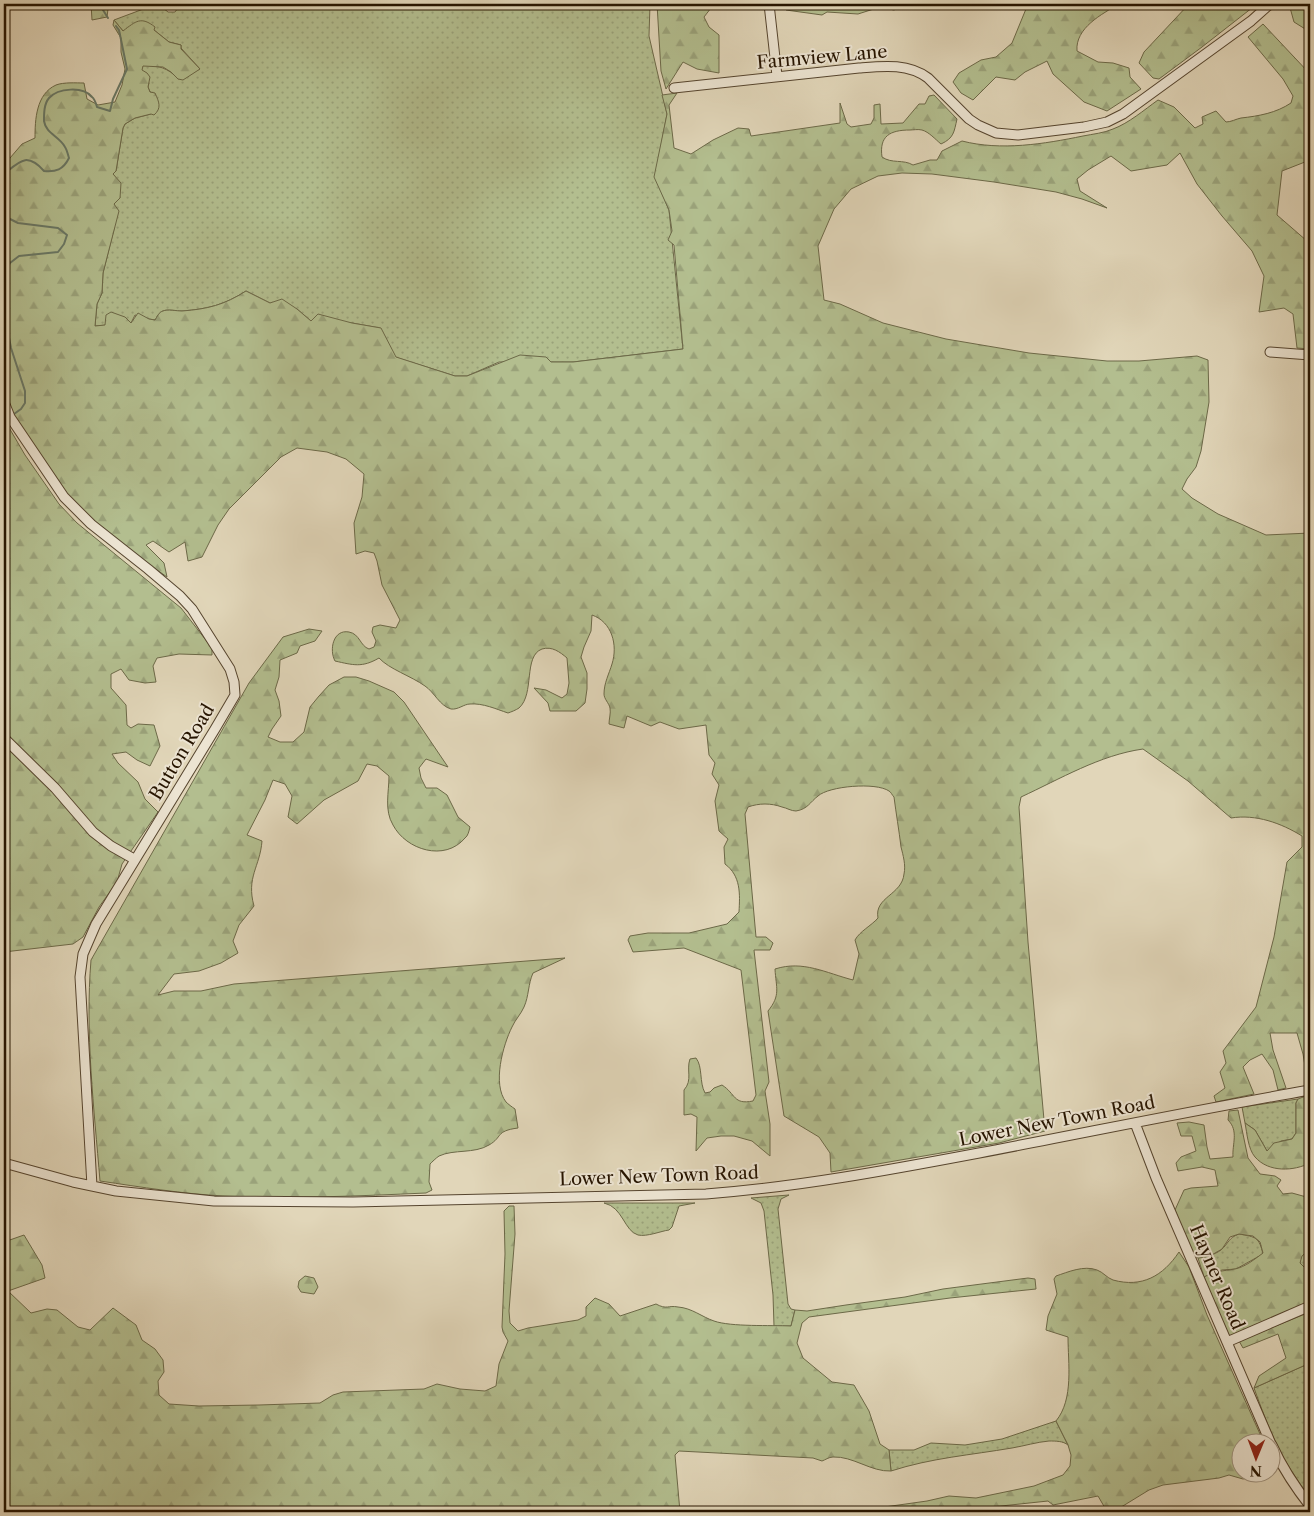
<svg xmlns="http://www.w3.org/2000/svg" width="1314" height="1516" viewBox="0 0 1314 1516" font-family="'Libre Caslon Text',serif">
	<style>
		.green { fill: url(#green-dots); stroke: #6c6948 }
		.forest { fill: url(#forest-firs); stroke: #6c6948 }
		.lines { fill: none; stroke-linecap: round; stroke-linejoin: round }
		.stream { stroke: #697866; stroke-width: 2 }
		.minor-casing { stroke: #55442e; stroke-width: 11 }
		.minor { stroke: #ece4d2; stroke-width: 9 }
		.labels { text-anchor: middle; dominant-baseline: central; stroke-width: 4; stroke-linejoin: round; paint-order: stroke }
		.street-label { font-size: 18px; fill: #261400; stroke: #ece4d2 }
	</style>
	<defs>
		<pattern id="green-dots" width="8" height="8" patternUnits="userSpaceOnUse" patternTransform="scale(1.25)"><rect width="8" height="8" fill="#b3be8f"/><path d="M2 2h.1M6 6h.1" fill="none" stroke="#9aa27a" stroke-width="1.8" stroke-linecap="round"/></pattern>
		<pattern id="forest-firs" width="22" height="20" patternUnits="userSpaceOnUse" patternTransform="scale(1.25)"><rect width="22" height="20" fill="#b3be8f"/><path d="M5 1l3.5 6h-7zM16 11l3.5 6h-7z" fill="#9aa27a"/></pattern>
	</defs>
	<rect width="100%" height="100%" fill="#e1d6b9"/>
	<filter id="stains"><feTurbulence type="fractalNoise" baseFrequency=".004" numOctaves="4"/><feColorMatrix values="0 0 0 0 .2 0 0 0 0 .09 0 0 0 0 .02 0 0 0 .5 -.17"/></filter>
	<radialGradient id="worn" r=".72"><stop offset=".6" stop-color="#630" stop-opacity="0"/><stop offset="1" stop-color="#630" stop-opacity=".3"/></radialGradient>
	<path class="green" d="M151 4H158L168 12H175L180 5 191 4H650L649 36 667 114 655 177 669 210 683 349 573 362H499L467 376H455L395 357 380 328 352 323 311 321 297 309 270 303 246 291C224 305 208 309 182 311 177 311 167 309 163 311 159 312 157 317 155 320L149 319 135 315 131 323 95 326 97 304 102 293 103 273 114 229V204L120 198 117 180 113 174 116 171 123 128 125 124 135 118 151 114 155 94 150 92 148 87 149 83 141 70 143 65C157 65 169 68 178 79L200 69 181 48V45L169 42 154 30 123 31 114 20 146 8Z
		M1298 1099 1296 1103V1133L1292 1139 1281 1141 1267 1151 1255 1130 1245 1123 1242 1107Z
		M789 1195 781 1199 778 1209 788 1304 791 1309 795 1310 791 1326H774L773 1295 764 1211 761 1203 751 1198Z
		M604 1203H695L679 1206 672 1227 669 1230C661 1231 647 1237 638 1235 624 1231 623 1207 604 1203Z
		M1239 1234C1256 1237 1259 1237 1263 1254L1236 1269 1222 1270 1204 1277 1198 1258C1206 1257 1214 1255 1221 1250 1229 1243 1228 1238 1239 1234Z
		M1310 1249V1273L1300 1263 1301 1256Z
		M1310 1363V1457H1308L1310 1464V1497C1282 1462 1269 1430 1254 1388Z
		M1056 1421 1068 1445C1063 1441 1056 1441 1049 1441 1037 1442 1024 1446 1012 1448 971 1455 931 1458 891 1471L889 1450H914L931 1443 965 1445 1002 1439Z"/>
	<path class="forest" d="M91 4H114L108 9 107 17 92 20Z
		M657 4H746L711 8 704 17 709 27 719 35V73L697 69 683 62 666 89 661 71Z
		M781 4H906L894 10 880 7 858 14 827 12 822 15 786 10Z
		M1028 4H1119C1102 14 1075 28 1077 51L1098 62 1113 63 1129 68 1130 77 1141 89 1107 111 1084 102 1053 74 1047 61 1025 72 1015 80 996 77 973 100 961 93 953 82 959 73 981 60 996 57 1012 43Z
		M1189 4H1257L1202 47 1159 79 1153 78 1139 63 1144 52Z
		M1289 4H1310V32L1294 22Z
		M114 20 123 31C136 21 141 16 155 27L154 30 169 42 181 45V49L200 69 183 80 178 79 171 72 163 67 143 66 142 70 147 73 150 77 148 87 150 92 155 93C159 102 162 108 154 115L151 114 135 118 125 124 123 128 116 171 113 174 121 183 120 198 114 204 119 211 103 273 102 293 97 304 95 326 105 325 106 315 111 312 125 317 131 323 138 313 149 319 155 320C157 317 159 312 163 311 167 309 177 311 182 311 208 309 224 305 246 291L270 303 282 299 297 309 311 321 318 314 352 323 381 328 396 357 455 376H467L520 355 546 357 551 362H573L683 349 674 245 668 240 672 231 669 210 654 177 667 114 662 95 677 93 669 105 674 148 691 154 713 140 738 128 749 129 751 136 840 123V103L847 124 851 127 871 124 874 118V105L880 104 881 124 903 123 919 104H925L929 96 934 95 957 119C954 132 954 138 941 144 935 139 929 132 922 130 918 129 913 130 910 130 890 130 879 136 882 157 892 164 903 159 913 165L930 160H937L942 151 962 141C1001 151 1044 144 1083 136 1093 134 1104 133 1113 129 1129 123 1144 110 1158 100L1174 107 1195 128 1203 124 1202 117 1216 111 1226 122C1231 122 1236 119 1241 118 1259 116 1276 113 1291 103L1293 96 1283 79 1248 37 1263 24 1310 74V160L1282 171 1277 215 1307 241 1310 242V349L1297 348 1293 314 1284 308 1259 312 1264 276 1252 251 1222 216 1197 184 1180 153 1167 165 1131 171 1111 156 1088 170 1077 179 1080 191 1107 208 1082 199 1056 192 994 182 932 174 902 173 878 176 851 189 834 209 818 246 824 300 840 304 883 323 946 339 1029 353 1107 361H1139L1197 356 1208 360 1209 402 1201 451 1196 467 1187 479 1182 489 1192 498 1218 514 1266 535 1310 533V1084H1308L1303 1054 1297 1033H1270L1273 1050 1286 1088 1278 1090 1273 1070 1262 1054 1250 1060 1243 1067 1254 1094 1216 1102 1214 1096 1225 1088 1220 1072 1226 1063 1223 1051 1256 1007 1274 937 1287 862 1302 847V836C1281 823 1256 814 1231 818L1188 781 1143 749C1100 755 1060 779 1021 797L1019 807 1028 942 1045 1131 999 1143 831 1172 830 1153 819 1137 784 1116 768 1011C781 995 776 988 775 969 803 960 826 973 853 980L859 954 855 940C860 931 871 926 878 918 874 897 902 895 904 874 906 865 903 855 901 847 899 830 896 813 894 797 892 795 891 792 889 791 876 782 829 786 818 796 810 802 808 809 796 811 791 811 787 808 782 807 771 803 759 803 748 807L745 814 756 937H766L773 943 770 950H754L769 1082 765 1091 770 1124V1156L752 1141 734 1136H721L707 1138 696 1151 697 1117 691 1114 684 1115V1090C693 1080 686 1070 690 1059L696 1058C703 1067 699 1082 705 1093L710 1092 714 1088 722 1085C736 1094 733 1105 753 1101L756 1095 741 970 684 948 633 952 628 940 630 936 648 933H689L727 924 739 912C740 894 741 876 725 864L724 847 728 839 719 831 715 801 719 785 712 774 715 763 709 755 706 725 679 729 660 722 651 726 627 716 624 728 609 724C609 719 611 713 610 708 609 703 604 699 604 694 604 683 609 674 612 664 618 645 612 622 592 615L591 631 584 647 581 657 587 673V689L585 703 576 711H550L548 703 534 688 546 690 562 698 567 694 569 683 567 658C560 652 552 646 542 649 523 656 535 694 519 708 516 710 511 712 508 713 496 709 483 703 470 704 464 704 458 710 451 709 440 706 434 692 425 686 411 676 389 669 379 658 362 668 353 665 335 661 329 650 333 629 349 632 360 634 360 646 369 649L374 647 376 641 372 632 373 627 380 625 396 628 400 620 382 585 377 561 374 553 365 551 356 554 354 523 362 497 364 474 346 459 327 452 297 448 281 457 229 509 218 525 202 557 188 561 185 542 169 552 153 541 146 545 164 563 167 577C133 553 97 528 69 497 45 470 18 427 4 394V165L22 144 35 138C35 120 36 94 56 85 64 82 76 83 84 83L87 99 98 105 115 102 122 85 125 69 121 52V38L113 25Z
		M4 419 25 455 59 504 77 523 181 608 212 648V655L179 654 157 658 153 666 156 682 145 683 129 680 121 669 111 674V688L126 705 127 725 131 728 138 724 154 725 160 746 150 766 137 760 126 752 112 754 118 763 138 782 145 799 158 812 122 864 117 882 99 907 83 937 73 944 4 952Z
		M309 629 322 631 315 641 300 646 297 653 280 660 279 677 275 690 279 701 281 716 272 729 268 737 280 742H293L304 732 310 707 319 696 329 685 344 677H356L369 681 394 692 404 702 448 767 426 759 419 768 421 778 426 788H437L447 795 458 817 470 827C469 831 468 836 465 838 445 862 406 850 393 825 384 810 389 792 389 776L377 766 367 764 358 781 324 800 297 824 288 817 292 796 285 784 273 780 265 800 247 835 262 841C260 867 246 877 254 906L239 925 233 941 238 953 221 963 199 971 174 974 158 995 174 991H201L234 984 565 958 533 973C528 984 529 996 524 1007 521 1014 515 1020 512 1027 503 1045 492 1084 506 1102 508 1104 512 1107 515 1109L518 1128C495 1131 503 1137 489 1145 474 1154 454 1149 439 1156 436 1158 432 1162 430 1164L429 1182 432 1190 426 1193C359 1196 291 1199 224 1196 183 1194 141 1187 100 1181 94 1108 85 1033 91 960L249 683 283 637Z
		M1306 1096H1310V1163C1294 1171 1269 1173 1255 1157 1248 1149 1247 1133 1245 1123L1255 1130 1267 1151 1274 1143 1292 1139 1296 1133V1103L1298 1099Z
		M1238 1110 1248 1158 1260 1174 1275 1176 1281 1180 1277 1186 1283 1194 1292 1193 1310 1198V1249L1302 1256 1300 1263 1310 1273V1303L1229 1338 1204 1277C1215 1271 1223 1271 1235 1269 1245 1267 1255 1259 1263 1253L1260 1242 1253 1236 1239 1234 1230 1237 1222 1249 1210 1256 1198 1258 1192 1254 1175 1210 1184 1190 1191 1188 1218 1186 1215 1170 1202 1167 1178 1171 1176 1163 1181 1157 1196 1151 1192 1136H1181L1177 1123 1189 1122 1204 1125 1207 1147 1210 1159 1233 1157C1232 1144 1239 1131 1228 1120L1229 1111Z
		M509 1206H514L515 1234 509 1311 510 1323 518 1331 528 1328 578 1320 586 1316V1307L595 1298 609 1304 620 1316 656 1304C667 1310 668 1305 678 1307 692 1308 702 1317 714 1321 731 1327 771 1325 791 1326L795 1310 807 1311 846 1305 905 1297 943 1289 1028 1278 1035 1279 1036 1289 950 1298 809 1317 802 1323 797 1343 803 1358 832 1382 854 1385 869 1411 880 1444 889 1450 891 1471C871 1472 853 1456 833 1457 829 1457 825 1460 822 1461L813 1458 679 1451 675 1455 680 1512H4V1242L24 1235 42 1265 45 1278 8 1291 31 1313 47 1309 57 1310 78 1327 90 1330 113 1308 136 1325 142 1340 155 1349 163 1360 164 1372 158 1381 159 1395 169 1404 199 1406 259 1405 320 1403 333 1395 343 1392 424 1389 437 1384 460 1389 485 1391 496 1386 499 1364 508 1341 503 1332 502 1327 505 1254 504 1211Z
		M1179 1252 1189 1267 1207 1315 1264 1443 1242 1444V1474H1269L1243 1479 1229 1475 1219 1478 1163 1485 1149 1490 1118 1509 1105 1508 1098 1496 1053 1505 1048 1501 945 1512H849L927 1501 949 1496 976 1498 1034 1486 1063 1475 1070 1466 1071 1455 1068 1445 1056 1421C1074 1399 1068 1363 1068 1337L1046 1330 1048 1316 1057 1294 1054 1279 1056 1276C1068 1272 1084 1265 1097 1270 1103 1272 1107 1278 1113 1280 1142 1288 1163 1276 1179 1252Z
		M305 1276 314 1278 318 1287 314 1294 301 1292 298 1287 299 1281Z
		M1310 1312V1363L1254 1388 1259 1376 1286 1358 1278 1334 1243 1348 1239 1341Z"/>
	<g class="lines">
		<path class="stream" d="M104 4 103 10 108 18
			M4 174C20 161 27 152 44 171 56 172 63 170 69 158 68 155 67 150 65 147 59 136 46 134 44 121 44 113 44 104 49 98 58 88 83 86 92 97 95 99 96 104 97 107L110 111 113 99 127 69 119 30 116 26
			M4 216 18 223 58 228 67 235 64 244 58 252 19 256 10 263 4 273
			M4 312 11 348 25 391V403L21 409 14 414
			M4 421 5 420"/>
		<defs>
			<path id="minor" d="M769 4 777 76
				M674 88 859 68C883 66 908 63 928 78L969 119 978 125 996 133 1018 135 1084 127 1107 122 1123 114 1251 21 1270 4
				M1270 352 1310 355
				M4 402 10 417 64 497 91 524 148 569 180 596 192 609 230 669 234 682 235 695 215 729 96 924 83 954 80 977 92 1186
				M4 738 55 788 93 832 111 846 134 859
				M1135 1123 1156 1178 1271 1444
				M4 1163 73 1182 116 1191 214 1201 353 1202 706 1194C798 1187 889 1170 979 1153 1090 1132 1200 1109 1310 1090
				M1227 1342 1310 1306
				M1272 1445C1282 1467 1295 1487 1310 1506"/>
		</defs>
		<use href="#minor" class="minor-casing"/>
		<use href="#minor" class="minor"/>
	</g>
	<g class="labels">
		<g class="street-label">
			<text transform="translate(822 57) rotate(-5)">Farmview Lane</text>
			<text transform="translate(182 752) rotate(-59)">Button Road</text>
			<text transform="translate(1057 1121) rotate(-11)">Lower New Town Road</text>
			<text transform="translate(659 1176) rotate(-2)">Lower New Town Road</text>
			<text transform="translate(1217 1277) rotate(67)">Hayner Road</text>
		</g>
	</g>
	<rect width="1314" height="1516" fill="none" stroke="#e1d6b9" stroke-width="20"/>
	<rect x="5" y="5" width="1304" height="1506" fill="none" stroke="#261400" stroke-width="2.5"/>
	<rect x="10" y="10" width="1294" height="1496" fill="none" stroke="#261400"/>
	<g transform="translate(1256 1458) rotate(181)"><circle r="24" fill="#ece4d2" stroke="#9d917e"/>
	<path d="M0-4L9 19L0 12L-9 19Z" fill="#8f2418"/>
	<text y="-8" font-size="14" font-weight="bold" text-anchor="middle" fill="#261400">N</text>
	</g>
	<rect width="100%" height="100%" filter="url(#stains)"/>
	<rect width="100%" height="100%" fill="url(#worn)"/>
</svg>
